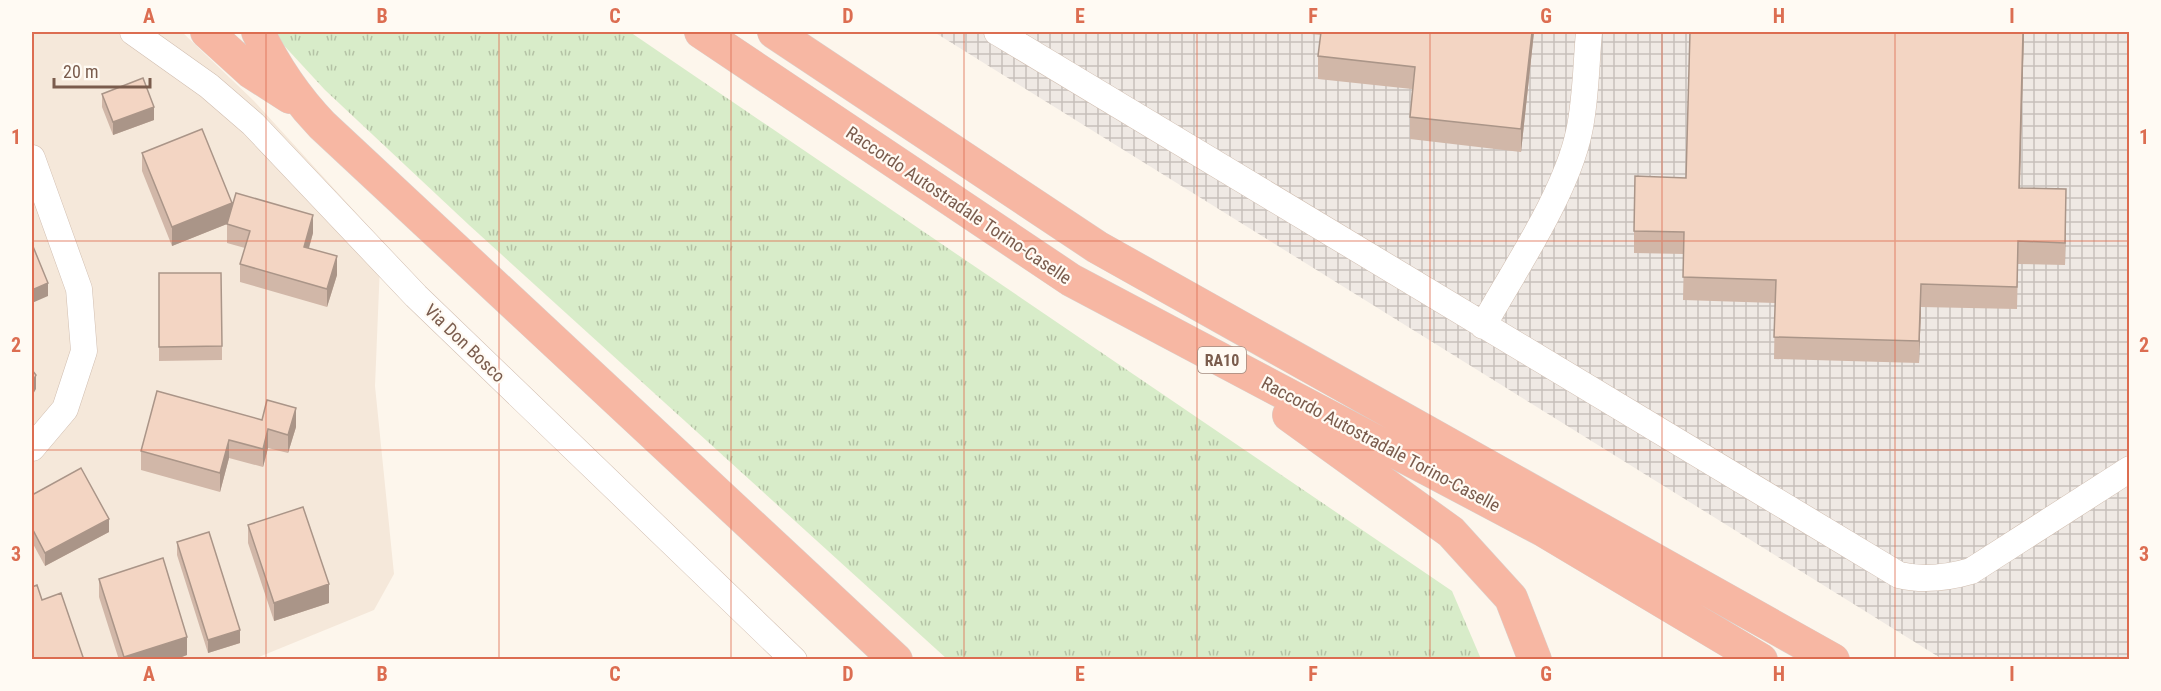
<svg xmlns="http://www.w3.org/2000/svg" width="2161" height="691" viewBox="0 0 2161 691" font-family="'Roboto Condensed',sans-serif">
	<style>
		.residential { fill: #f5e8da }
		.industrial { fill: url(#industrial-grid) }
		.grass { fill: url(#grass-tufts) }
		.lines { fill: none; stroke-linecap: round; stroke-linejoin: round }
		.minor-casing { stroke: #d1beb0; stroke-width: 27 }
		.motorway-casing { stroke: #dad1cd; stroke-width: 34 }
		.minor { stroke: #fff; stroke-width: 26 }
		.motorway { stroke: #f7b7a3; stroke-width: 33 }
		.wall { fill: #d1b7a8 }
		.shaded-wall { fill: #aa9588 }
		.building { fill: #f3d5c3; stroke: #aa9588; stroke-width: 1.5 }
		.grid { fill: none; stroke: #dc6d51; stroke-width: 1.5; stroke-opacity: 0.55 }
		.labels { text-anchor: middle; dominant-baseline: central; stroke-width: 4.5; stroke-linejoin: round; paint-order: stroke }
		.shield { fill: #fffaf3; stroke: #a28b7f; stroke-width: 1.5 }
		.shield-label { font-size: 16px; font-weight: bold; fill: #7a5c4d }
		.street-label { font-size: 18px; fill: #7a5c4d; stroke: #fffaf3 }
		.neatline { fill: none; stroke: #dc6d51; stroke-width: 2 }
		.grid-label { font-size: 20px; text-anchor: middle; font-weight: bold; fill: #dc6d51 }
	</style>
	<defs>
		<pattern id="industrial-grid" width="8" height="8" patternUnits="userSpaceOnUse" patternTransform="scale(1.5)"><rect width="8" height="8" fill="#efe9e4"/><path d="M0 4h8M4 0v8" fill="none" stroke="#c7c0bb"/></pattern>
		<pattern id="grass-tufts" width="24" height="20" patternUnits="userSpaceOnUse" patternTransform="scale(1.5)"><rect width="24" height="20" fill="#d8ecc9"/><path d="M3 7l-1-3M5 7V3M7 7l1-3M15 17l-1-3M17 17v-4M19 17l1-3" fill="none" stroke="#b4c2a5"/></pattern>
	</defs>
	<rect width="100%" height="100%" fill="#fdf6ec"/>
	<path class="residential" d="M32 32H182L254 101 381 240 375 386 394 574 374 610 254 659H32Z"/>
	<path class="industrial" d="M934 32H2129V659H1942Z"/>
	<path class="grass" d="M275 32H630L1452 591 1481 659H947L469 225 325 90 278 39Z"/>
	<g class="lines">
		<defs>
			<path id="minor" d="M133 32 209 86 253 124 416 296 794 660
				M997 32 1899 575C1924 581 1947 578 1971 571L2130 469
				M32 158 79 289 84 351 65 409 32 448
				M1483 326C1514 270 1566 194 1579 132 1586 100 1586 65 1589 32"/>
			<path id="motorway" d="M207 32 251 72 290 97
				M258 32C275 67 295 97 322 125L896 660
				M701 32 1071 280 1543 530 1761 660
				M774 32 1097 247 1833 660
				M1289 415 1451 532 1511 598 1535 660"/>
		</defs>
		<use href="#minor" class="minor-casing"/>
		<use href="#motorway" class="motorway-casing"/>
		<use href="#minor" class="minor"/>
		<use href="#motorway" class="motorway"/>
	</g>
	<path class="wall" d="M1290 32H1534L1521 152 1410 139V117L1412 89 1318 79V56L1321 35Z
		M1690 32H2024L2020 188 2066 211 2065 265 2018 264 2017 309 1921 307 1919 363 1774 359 1775 303 1683 300 1684 254 1634 253V231L1686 178Z
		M102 94 154 120 113 135 102 107Z
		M142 153 232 206 313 233 309 248 337 275 327 307 240 282V264L245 248 227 243V224L172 246 142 171Z
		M159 273 222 346V360L159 361Z
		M262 420 296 427 288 453 268 448 263 467 229 458 220 492 141 470V451Z
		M32 495 109 532 45 566 32 542Z
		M248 525 329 603 274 621 248 543Z
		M177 542 240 643 208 653 177 555Z
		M99 579 187 655 174 660H119L99 597Z"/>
	<path class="shaded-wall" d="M1532 32H1534L1521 152V129Z
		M2023 32H2024L2019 210V188Z
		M154 107V120L113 135V122Z
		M2066 189V211L2065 265V243Z
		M232 203V222L172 246V227Z
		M313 215V233L304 265V247Z
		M337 256V275L327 307V289Z
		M48 283V296L32 303V290Z
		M1921 284V307L1919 363V341Z
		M36 375V389L32 396V383Z
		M296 408V427L288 453V435Z
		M268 429V448L263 467V449Z
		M229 440V458L220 492V473Z
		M109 519V532L45 566V553Z
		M329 584V603L274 621V603Z
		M240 630V643L208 653V640Z
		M187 637V655L174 660H124V657Z"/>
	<path class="building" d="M1321 32H1532L1521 129 1410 117 1415 67 1318 56Z
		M1690 32H2023L2019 188 2066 189 2065 243 2018 241 2017 287 1921 284 1919 341 1774 337 1776 280 1683 277 1684 232 1634 231 1635 176 1686 178Z
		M143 78 154 107 113 122 102 94Z
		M202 129 232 203 172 227 142 153Z
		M236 193 313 215 304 247 337 256 327 289 240 264 250 231 227 224Z
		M32 244 48 283 32 290Z
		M159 273H221L222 346 159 347Z
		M32 370 36 375 32 383Z
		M157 391 262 420 267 400 296 408 288 435 268 429 263 449 229 440 220 473 141 451Z
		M81 468 109 519 45 553 32 528V495Z
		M303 507 329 584 274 603 248 525Z
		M209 532 240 630 208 640 177 542Z
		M163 558 187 637 124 657 99 579Z
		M37 585 42 600 61 593 84 660H32V587Z"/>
	<path class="grid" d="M266 32V660M499 32V660M731 32V660M964 32V660M1197 32V660M1430 32V660M1662 32V660M1895 32V660M32 241H2130M32 450H2130"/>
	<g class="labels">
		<rect class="shield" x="1198" y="347" width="48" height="26" rx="4.5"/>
		<g class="shield-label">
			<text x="1222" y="360">RA10</text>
		</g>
		<g class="street-label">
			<text transform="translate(959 205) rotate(34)">Raccordo Autostradale Torino-Caselle</text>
			<text transform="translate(465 343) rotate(44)">Via Don Bosco</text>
			<text transform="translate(1381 444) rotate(28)">Raccordo Autostradale Torino-Caselle</text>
		</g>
	</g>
	<rect width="2161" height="691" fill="none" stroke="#fffaf3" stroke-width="66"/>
	<path d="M54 78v9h96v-9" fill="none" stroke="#7a5c4d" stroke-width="3"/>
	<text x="63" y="78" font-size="18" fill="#7a5c4d" stroke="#fffaf3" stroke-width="4.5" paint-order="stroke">20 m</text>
	<rect x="33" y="33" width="2095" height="625" class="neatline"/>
	<g class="grid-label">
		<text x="149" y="23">A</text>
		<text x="382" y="23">B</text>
		<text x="615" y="23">C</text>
		<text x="848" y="23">D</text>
		<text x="1080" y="23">E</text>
		<text x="1313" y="23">F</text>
		<text x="1546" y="23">G</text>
		<text x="1779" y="23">H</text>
		<text x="2012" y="23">I</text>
		<text x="16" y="144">1</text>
		<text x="2144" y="144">1</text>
		<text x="16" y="352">2</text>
		<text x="2144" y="352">2</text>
		<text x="16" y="561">3</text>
		<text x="2144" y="561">3</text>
		<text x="149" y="681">A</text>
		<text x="382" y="681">B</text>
		<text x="615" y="681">C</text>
		<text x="848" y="681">D</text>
		<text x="1080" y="681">E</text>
		<text x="1313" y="681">F</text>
		<text x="1546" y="681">G</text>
		<text x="1779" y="681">H</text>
		<text x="2012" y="681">I</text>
	</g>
</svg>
